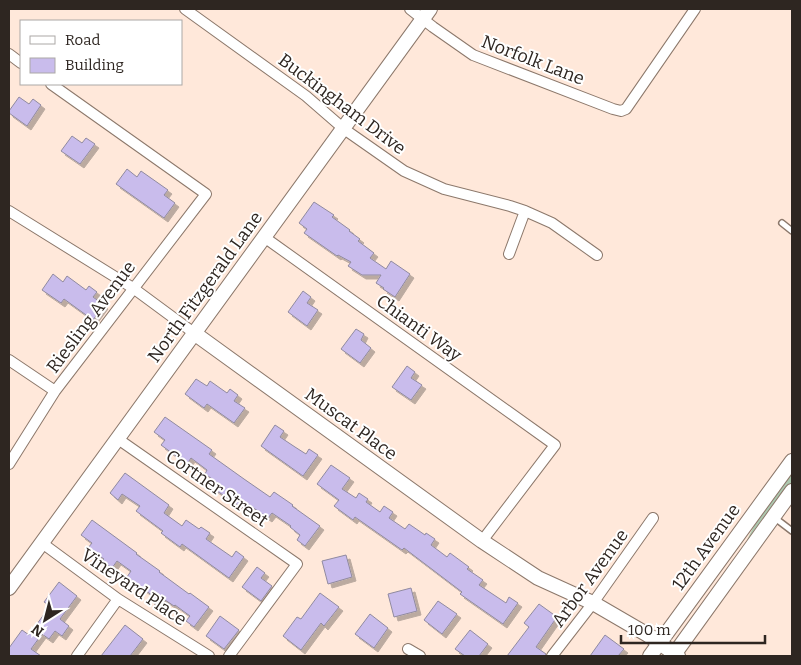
<svg xmlns="http://www.w3.org/2000/svg" width="801" height="665" viewBox="0 0 801 665" font-family="Bitter,serif">
	<style>
		.green { fill: #adc8af }
		.building { fill: #c9bcec; stroke: #908a9f; filter: url(#shadow) }
		.lines { fill: none; stroke-linecap: round; stroke-linejoin: round }
		.lane-casing { stroke: #8c786b; stroke-width: 8 }
		.street-casing { stroke: #8c786b; stroke-width: 12 }
		.secondary-casing { stroke: #8c786b; stroke-width: 16 }
		.lane { stroke: #fff; stroke-width: 5 }
		.street { stroke: #fff; stroke-width: 10 }
		.secondary { stroke: #fff; stroke-width: 14 }
		.labels { text-anchor: middle; dominant-baseline: central; stroke-width: 4; stroke-linejoin: round; paint-order: stroke }
		.street-label { font-size: 18px; fill: #2e2621; stroke: #fff }
	</style>
	<defs>
		<filter id="shadow"><feDropShadow dx="4" dy="4" stdDeviation="0" flood-color="#0004"/></filter>
	</defs>
	<rect width="100%" height="100%" fill="#ffe8da"/>
	<path class="green" d="M792 471V483L749 541 747 540 756 522Z"/>
	<path class="building" d="M19 97 29 104 33 99 41 105 27 126 9 113V111Z
		M72 136 82 143 86 138 95 144 80 164 61 151Z
		M127 169 137 177 141 171 168 190 164 195 175 203 164 218 116 184Z
		M314 202 334 215 332 217 350 230 349 231 360 239 358 241 374 253 370 258 386 269 391 261 410 274 395 297 383 289 384 288 376 283 381 275H362L348 266 351 262 338 255 337 256 304 233 307 229 299 223Z
		M53 274 63 282 67 276 86 290 89 286 97 292 93 297 104 305 93 320 64 299 61 303 42 290Z
		M303 291 311 297 307 303 318 310 307 326 288 312Z
		M356 329 364 334 361 340 371 348 360 363 341 349Z
		M407 366 415 372 411 378 422 385 411 400 392 387Z
		M196 379 207 386 210 381 227 393 230 389 238 395 234 401 245 408 234 423 207 404 204 408 185 394Z
		M165 417 212 450 209 454 244 479 270 497 274 492 293 505 292 506 320 526 305 546 297 540 300 535 290 527 291 526 272 513 268 518 242 500 238 505 211 487 215 481 205 474 207 470 191 458 187 464 161 445 165 440 154 432Z
		M275 425 284 431 280 437 295 447 306 454 309 449 318 455 303 476 261 446Z
		M331 465 350 478 342 489 356 498 359 493 368 499 366 502 380 512 384 506 393 512 389 518 405 529 409 524 425 535 426 533 435 539 431 545 447 557 450 553 469 567 467 569 483 580 479 585 506 603 509 597 518 603 503 624 460 594 462 592 404 548 402 550 355 517 353 520 334 506 339 500 317 484Z
		M125 473 169 505 164 513 182 526 186 520 199 529 201 527 210 533 206 539 232 557 236 551 244 557 229 578 182 544 180 547 161 533 163 531 136 511 140 506 122 494 118 500 110 493Z
		M92 520 137 553 136 554 160 571 159 572 189 594 190 593 209 607 194 627 186 621 190 616 175 605 174 606 165 600 160 607 150 600 153 596 127 577 131 571 117 561 112 568 102 561 104 559 88 548 92 543 81 535Z
		M346 555 352 577 328 584 322 561Z
		M257 567 265 573 261 578 272 586 261 601 242 587Z
		M59 582 77 596 60 619 69 626 62 636 55 631 49 639 42 634 31 649 41 656H9V648L22 630 29 635 50 606 44 602Z
		M411 588 417 611 394 617 388 594Z
		M320 593 339 607 324 626 321 623 301 650 283 636 297 617 301 619Z
		M438 601 457 614 442 634 424 620Z
		M539 604 557 617 536 647 546 654 545 656H507L529 627 524 623Z
		M370 614 388 628 374 648 355 634Z
		M220 616 239 630 224 649 206 636Z
		M125 625 143 639 130 656H101Z
		M470 630 488 644 479 656H465L455 649Z
		M605 635 624 649 618 656H590Z"/>
	<g class="lines">
		<defs>
			<path id="lane" d="M782 223 792 231
				M775 518 792 531"/>
			<path id="street" d="M185 9 306 96 344 129 404 171 444 189 510 206 525 211 552 223 597 255
				M410 9 433 27 473 55 613 109 621 111 626 109 695 9
				M9 54 21 63
				M9 211 133 288 194 333
				M264 237 555 445 482 541
				M509 254 525 211
				M9 360 55 391
				M118 439 297 564 229 656
				M9 464 55 391 206 194 51 84
				M42 543 118 599 209 656
				M408 649 420 656
				M77 656 118 599
				M552 656 593 603 653 518"/>
			<path id="secondary" d="M194 333 482 541 538 578 593 603 648 635 678 656
				M9 588 430 9
				M650 656 792 461
				M673 656 792 491"/>
		</defs>
		<use href="#lane" class="lane-casing"/>
		<use href="#street" class="street-casing"/>
		<use href="#secondary" class="secondary-casing"/>
		<use href="#lane" class="lane"/>
		<use href="#street" class="street"/>
		<use href="#secondary" class="secondary"/>
	</g>
	<g class="labels">
		<g class="street-label">
			<text transform="translate(533 60) rotate(21)">Norfolk Lane</text>
			<text transform="translate(342 104) rotate(37)">Buckingham Drive</text>
			<text transform="translate(205 287) rotate(-54)">North Fitzgerald Lane</text>
			<text transform="translate(91 317) rotate(-53)">Riesling Avenue</text>
			<text transform="translate(419 328) rotate(36)">Chianti Way</text>
			<text transform="translate(351 424) rotate(36)">Muscat Place</text>
			<text transform="translate(217 488) rotate(35)">Cortner Street</text>
			<text transform="translate(706 547) rotate(-54)">12th Avenue</text>
			<text transform="translate(590 578) rotate(-54)">Arbor Avenue</text>
			<text transform="translate(134 587) rotate(34)">Vineyard Place</text>
		</g>
	</g>
	<rect width="801" height="665" fill="none" stroke="#2e2621" stroke-width="20"/>
	<rect x="20" y="20" width="162" height="65" fill="#ffffff" stroke="#aba8a6"/>
	<rect x="30" y="36" width="25" height="8" fill="#ffffff" stroke="#aba8a6"/>
	<text x="65" y="45" font-size="15" fill="#2e2621">Road</text>
	<rect x="30" y="58" width="25" height="15" fill="#c9bcec" stroke="#aba8a6"/>
	<text x="65" y="70" font-size="15" fill="#2e2621">Building</text>
	<g transform="translate(45 620) rotate(216)" stroke="#ffffff" stroke-width="4" paint-order="stroke">
	<path d="M0-4L9 19L0 12L-9 19Z" fill="#2e2621"/>
	<text y="-8" font-size="14" font-weight="bold" text-anchor="middle" fill="#2e2621">N</text>
	</g>
	<path d="M621 635v8h144v-8" fill="none" stroke="#2e2621" stroke-width="2.5"/>
	<text x="628" y="635" font-size="15" fill="#2e2621" stroke="#ffffff" stroke-width="4" paint-order="stroke">100 m</text>
</svg>
